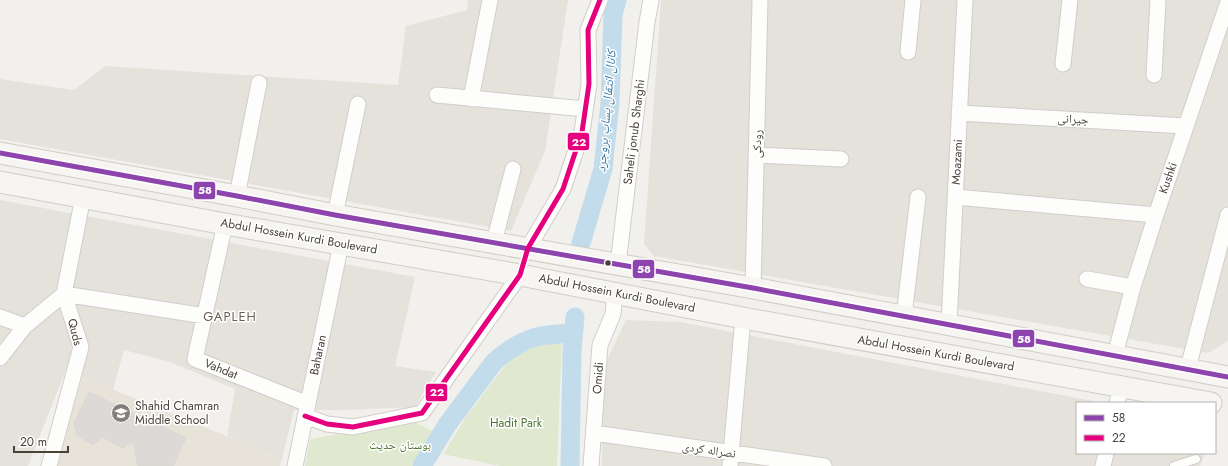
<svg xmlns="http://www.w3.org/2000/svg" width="1228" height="466" viewBox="0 0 1228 466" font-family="Jost,'Noto Naskh Arabic',sans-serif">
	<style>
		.residential { fill: #e5e2db }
		.education { fill: #e8e3d9 }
		.green { fill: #e0e9cf }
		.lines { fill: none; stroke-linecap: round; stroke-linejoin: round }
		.canal { stroke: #c2dcec; stroke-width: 19 }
		.building { fill: #dcd9d6; stroke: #dad7d3 }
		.lane-casing { stroke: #d0cecb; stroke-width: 10 }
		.street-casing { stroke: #d0cecb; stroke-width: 17 }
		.secondary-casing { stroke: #d0cdc4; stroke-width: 23 }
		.lane { stroke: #fdfdfc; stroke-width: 8 }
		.street { stroke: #fdfdfc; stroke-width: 15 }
		.secondary { stroke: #f6f5f1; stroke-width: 21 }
		.bus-1-casing { stroke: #fff; stroke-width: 8 }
		.bus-2-casing { stroke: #fff; stroke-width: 8 }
		.bus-1 { stroke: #8e44ad; stroke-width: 5 }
		.bus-2 { stroke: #e5007d; stroke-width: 5 }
		.bus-dot { fill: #484239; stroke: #fff; stroke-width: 1.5 }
		.labels { text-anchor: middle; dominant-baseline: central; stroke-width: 3; stroke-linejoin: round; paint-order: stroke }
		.street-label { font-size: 12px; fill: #484239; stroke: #fff }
		.poi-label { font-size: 12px; fill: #484239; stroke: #fff; text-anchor: start }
		.park-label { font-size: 12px; fill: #4c7531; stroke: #fff }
		.water-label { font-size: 13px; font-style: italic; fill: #3979a3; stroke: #fff }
		.neighbourhood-label { font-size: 13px; letter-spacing: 1px; fill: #6a5f51; stroke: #fff }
		.line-badge { stroke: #fff; stroke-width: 1.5 }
		.badge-label { font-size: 11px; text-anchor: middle; font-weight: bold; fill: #fff }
	</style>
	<rect width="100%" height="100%" fill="#f2f0ed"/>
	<path class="residential" d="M468 0H568L545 151 511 231 0 139V79L74 90 105 66 398 85 406 26 467 10Z
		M661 0H1228V341L1208 353 654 256 644 244Z
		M0 200 415 277 395 366 436 372 415 407 343 410H294L282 459 227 436 235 389 170 362 124 350 113 390 82 377 67 367 28 466H0Z
		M626 320 680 322 1103 403H1077V453H1202L1204 456 1200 466H602L604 366Z"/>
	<path class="education" d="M82 377 282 459 280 466H57Z"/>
	<path class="green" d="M562 339 557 466H500L443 454 466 417 509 360 529 345Z
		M412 421 433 431 412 466H305L310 439Z"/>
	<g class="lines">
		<path class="canal" d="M581 243 603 169 610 103 613 15 617 0
			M422 466 447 425 494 362C506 351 524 339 541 336 552 334 563 334 573 333
			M570 466 572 351 575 317"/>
	</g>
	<path class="building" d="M89 392 186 438 173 466H138L133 442 123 448 103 437 93 445 77 435 74 423Z"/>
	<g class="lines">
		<defs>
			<path id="lane" d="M1174 466 1196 459"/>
			<path id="street" d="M908 52 913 0
				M1063 64 1070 0
				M1154 75 1158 0
				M437 95 585 109
				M471 99 490 0
				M959 113 1186 126
				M756 155 841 159
				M237 196 259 83
				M955 197 1156 215
				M335 215 358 104
				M225 224 195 359 308 404
				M494 242 513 169
				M528 248 563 189 582 132 589 84 588 30 600 0
				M618 264 647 22 651 0
				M1087 279 1133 287
				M753 288 760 0
				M904 316 918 197
				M0 317 25 326 64 294 205 316
				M949 324 965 0
				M1115 355 1133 287 1156 215 1228 2
				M0 358 25 326
				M1188 368 1228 215
				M1117 403 1121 387
				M305 416 327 424 353 427 422 413 520 275
				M594 433 824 466
				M49 466 81 347 64 294 83 197
				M295 466 341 244
				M591 466 600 345 613 314 615 293
				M730 466 743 318
				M1103 466 1106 453"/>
			<path id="secondary" d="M0 153 237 196 335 215 753 288 1228 377
				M0 182 225 224 520 275 743 318 1211 403"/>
		</defs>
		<use href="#lane" class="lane-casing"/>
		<use href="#street" class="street-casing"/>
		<use href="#secondary" class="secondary-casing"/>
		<use href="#lane" class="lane"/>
		<use href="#street" class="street"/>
		<use href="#secondary" class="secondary"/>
		<defs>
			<path id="bus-1" d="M0 153 237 196 335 215 753 288 1228 377"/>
			<path id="bus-2" d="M305 416 327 424 353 427 422 413 520 275 528 248 563 189 582 132 589 84 588 30 600 0"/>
		</defs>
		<use href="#bus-1" class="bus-1-casing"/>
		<use href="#bus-2" class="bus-2-casing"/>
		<use href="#bus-1" class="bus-1"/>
		<use href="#bus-2" class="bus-2"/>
	</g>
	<defs>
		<symbol id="school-disc" viewBox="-11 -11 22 22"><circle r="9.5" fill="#847f78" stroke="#fff"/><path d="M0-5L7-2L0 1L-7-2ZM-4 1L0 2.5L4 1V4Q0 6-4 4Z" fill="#fff"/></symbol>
	</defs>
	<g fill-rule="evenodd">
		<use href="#school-disc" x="110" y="402" width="22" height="22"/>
	</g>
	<circle class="bus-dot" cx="608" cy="263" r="3.5"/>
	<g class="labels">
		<g class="street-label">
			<text transform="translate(1073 119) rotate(3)">جیرانی</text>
			<text transform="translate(634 132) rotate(-83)">Saheli jonub Sharghi</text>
			<text transform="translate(757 144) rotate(-89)">رودکی</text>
			<text transform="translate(957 162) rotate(-87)">Moazami</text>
			<text transform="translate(1168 178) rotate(-71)">Kushki</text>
			<text transform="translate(299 236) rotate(10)">Abdul Hossein Kurdi Boulevard</text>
			<text transform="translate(617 293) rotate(11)">Abdul Hossein Kurdi Boulevard</text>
			<text transform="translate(75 332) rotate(76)">Quds</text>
			<text transform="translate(936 353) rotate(10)">Abdul Hossein Kurdi Boulevard</text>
			<text transform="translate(318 355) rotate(-78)">Baharan</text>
			<text transform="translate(221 369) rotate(22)">Vahdat</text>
			<text transform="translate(598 378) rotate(-86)">Omidi</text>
			<text transform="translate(709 450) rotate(8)">نصراله کردی</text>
		</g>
		<g class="poi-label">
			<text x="135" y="406">Shahid Chamran<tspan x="135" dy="14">Middle School</tspan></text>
		</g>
		<g class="park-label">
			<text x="516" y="423">Hadit Park</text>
			<text x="400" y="445">بوستان حدیث</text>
		</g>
		<g class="water-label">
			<text transform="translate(606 111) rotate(-85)">کانال انتقال پساب بروجرد</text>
		</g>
		<g class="neighbourhood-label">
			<text x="230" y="316">GAPLEH</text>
		</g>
	</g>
	<g class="line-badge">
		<rect x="567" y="132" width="23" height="19" rx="4" fill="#e5007d"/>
		<rect x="193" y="181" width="23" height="19" rx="4" fill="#8e44ad"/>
		<rect x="632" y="259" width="23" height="20" rx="4" fill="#8e44ad"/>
		<rect x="1012" y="329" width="23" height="19" rx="4" fill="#8e44ad"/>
		<rect x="425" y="383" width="23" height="19" rx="4" fill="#e5007d"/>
	</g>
	<g class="badge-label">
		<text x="579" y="146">22</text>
		<text x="205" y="194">58</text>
		<text x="644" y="273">58</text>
		<text x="1024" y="343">58</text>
		<text x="437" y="396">22</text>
	</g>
	<rect x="1076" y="402" width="140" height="52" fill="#ffffff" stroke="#b6b3b0"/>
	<rect x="1084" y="415" width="20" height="6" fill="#8e44ad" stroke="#b6b3b0"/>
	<text x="1112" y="422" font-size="12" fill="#484239">58</text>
	<rect x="1084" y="435" width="20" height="6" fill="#e5007d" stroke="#b6b3b0"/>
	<text x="1112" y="442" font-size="12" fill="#484239">22</text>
	<path d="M14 446v6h54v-6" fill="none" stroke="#484239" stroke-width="2"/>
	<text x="20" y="446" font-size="12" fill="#484239" stroke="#ffffff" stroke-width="3" paint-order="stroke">20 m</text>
</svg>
